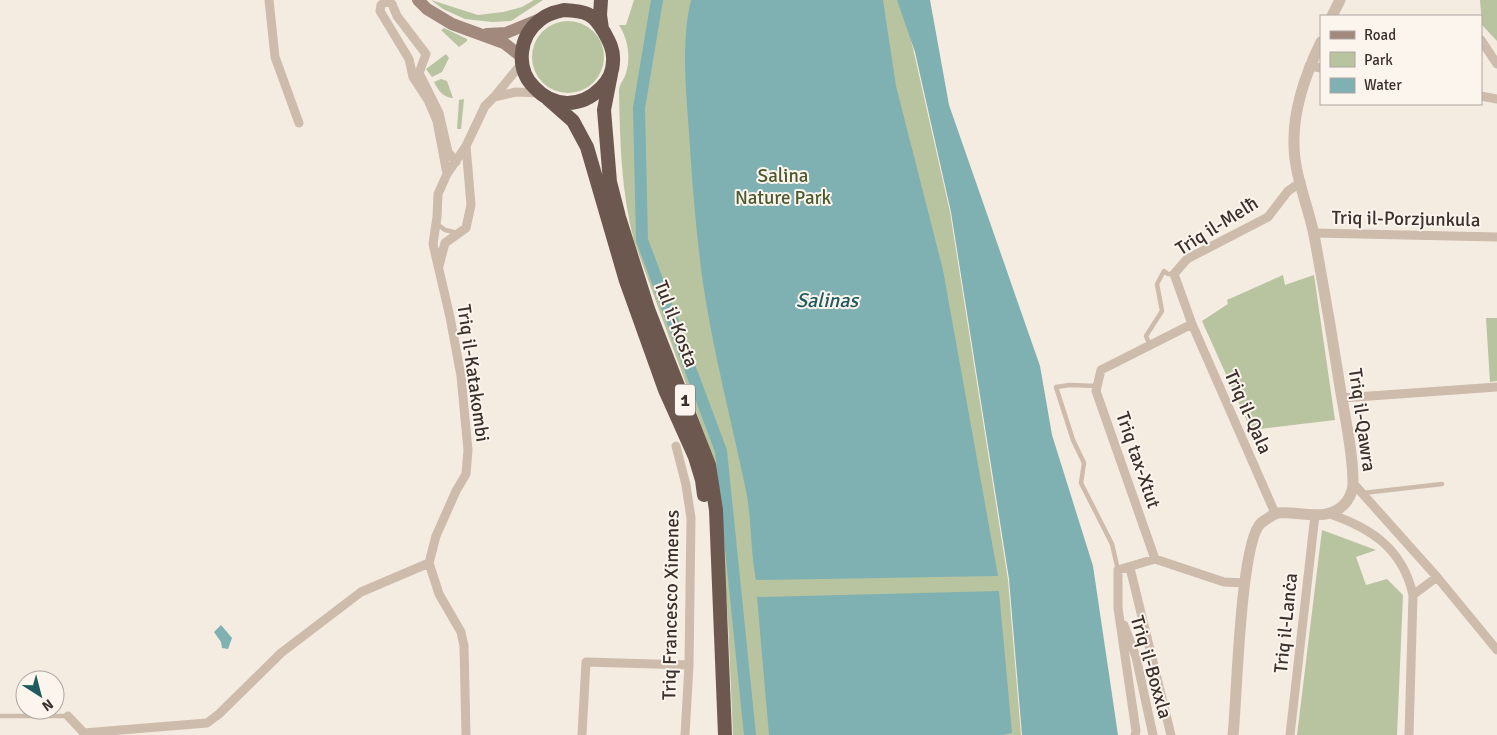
<svg xmlns="http://www.w3.org/2000/svg" width="1497" height="735" viewBox="0 0 1497 735" font-family="Signika,sans-serif">
	<style>
		.green { fill: #b8c4a0 }
		.water { fill: #7fb0b2 }
		.lines { fill: none; stroke-linecap: round; stroke-linejoin: round }
		.canal { stroke: #7fb0b2; stroke-width: 12 }
		.service { stroke: #cdbbac; stroke-width: 4.5 }
		.minor { stroke: #cdbbac; stroke-width: 9 }
		.tertiary { stroke: #cdbbac; stroke-width: 11 }
		.secondary { stroke: #a18a7d; stroke-width: 12 }
		.trunk { stroke: #6c584f; stroke-width: 14 }
		.labels { text-anchor: middle; dominant-baseline: central; stroke-width: 4; stroke-linejoin: round; paint-order: stroke }
		.shield { fill: #fbf5ee; stroke: #756b66; stroke-width: 1 }
		.shield-label { font-size: 18px; font-weight: bold; fill: #3b302b }
		.park-label { font-size: 19px; fill: #4a5a2e; stroke: #fbf5ee }
		.street-label { font-size: 19px; fill: #3b302b; stroke: #fbf5ee }
		.water-label { font-size: 20px; font-style: italic; fill: #1f5a5e; stroke: #fbf5ee }
	</style>
	<rect width="100%" height="100%" fill="#f4ebe1"/>
	<path class="green" d="M431 0 478 15 503 12 522 7 534 0H543L511 21 492 22 465 19 443 9Z
		M634 0H902L950 212 1008 580 1021 735H733L728 620 720 522 713 458 634 241C621 191 620 141 619 91 619 84 624 80 626 73 631 57 628 39 619 25H626Z
		M1480 0H1497V41L1482 25Z
		M532 57a36 36 0 1 1 72 0a36 36 0 1 1-72 0Z
		M444 28 467 39V41L459 47 441 30Z
		M446 54 449 58 442 72 432 77 426 69Z
		M441 79 447 81 453 98C442 97 439 91 434 82Z
		M464 99 461 129H457L459 100Z
		M1283 275 1285 285 1314 275 1335 420 1251 430 1202 321 1228 304 1227 300Z
		M1486 318H1497V381L1490 382Z
		M1322 530 1376 550 1356 557 1366 585 1387 579 1403 595 1397 735H1297Z"/>
	<path class="water" d="M691 0H883L896 86 943 270 998 576 756 580C750 549 752 517 745 486 731 419 713 351 703 283 696 233 692 182 689 132 686 90 681 41 691 0Z
		M897 0H930L949 105 1040 366 1052 435 1093 566 1118 735H1022L1009 579 951 212 915 52Z
		M999 591 1012 733 1002 735H769L757 597Z
		M221 625 232 638 228 649 222 648 221 642 214 632Z"/>
	<g class="lines">
		<path class="canal" d="M657 0 639 108 642 240 721 451 750 735"/>
		<path class="service" d="M436 223 445 230 458 233
			M1150 345 1146 336 1162 311 1157 284 1164 271 1168 274H1174
			M1097 386 1070 385 1056 387 1073 440 1084 463 1081 483 1112 544 1118 570
			M1363 493 1442 484
			M0 716H68"/>
		<path class="minor" d="M269 0 275 57 299 123
			M1481 40 1497 64
			M522 63 494 97 516 92 540 93
			M1309 66 1321 68
			M1481 96 1497 99
			M447 174 437 121 428 100 413 77 409 59 380 11 381 5 386 1 392 4 397 16 426 54 419 73 439 113 448 152 456 162
			M1314 233 1497 237
			M439 266 445 243 466 228 471 205 466 146
			M1342 398 1497 387
			M676 446 686 485 691 518 689 665 685 735
			M1353 483 1437 577 1497 650
			M1275 513 1192 324 1174 274 1187 259 1268 217 1288 191 1301 182
			M1330 514C1371 528 1403 549 1413 595
			M1155 559 1096 391 1101 370 1192 324
			M429 563 439 594 461 632 464 646 466 735
			M1130 568 1171 735
			M1124 625 1136 657 1153 735
			M68 716 84 733 207 723 219 714 281 653 361 592 429 563 436 536 456 491 466 474 468 450 461 376 450 317 433 244 437 217 438 194 447 174 466 146 485 106 494 97
			M582 735 586 662 689 665
			M1135 735 1136 731 1118 608V570L1155 559 1224 582 1245 583
			M1290 735 1315 515
			M1409 735 1413 595 1437 577"/>
		<path class="tertiary" d="M1332 16 1340 0
			M1233 735C1237 699 1240 542 1261 523 1265 520 1273 514 1278 513 1301 511 1330 524 1347 501 1351 495 1353 490 1353 483 1353 453 1346 423 1341 393 1333 341 1324 288 1314 235 1308 205 1294 175 1294 144 1293 109 1306 73 1321 42"/>
		<path class="secondary" d="M418 0 427 9 452 24 504 43 522 57
			M487 34 506 33 540 19"/>
		<path class="trunk" d="M601 0 600 15 602 29
			M564 10C586 11 593 13 604 32 609 41 614 50 613 61 613 71 608 81 601 88 581 108 553 108 534 87 515 68 519 36 540 20 547 14 555 12 564 10Z
			M611 74 604 110 610 182 619 217 648 309 709 465 716 510 725 735
			M548 99 573 121 587 147 626 281 665 390 695 457 702 480 704 495"/>
	</g>
	<g class="labels">
		<rect class="shield" x="675" y="384.5" width="20" height="31" rx="4"/>
		<g class="shield-label">
			<text x="685" y="400">1</text>
		</g>
		<g class="park-label">
			<text x="783" y="176">Salina<tspan x="783" dy="22">Nature Park</tspan></text>
		</g>
		<g class="street-label">
			<text transform="translate(1406 219) rotate(1)">Triq il-Porzjunkula</text>
			<text transform="translate(1217 226) rotate(-32)">Triq il-Melħ</text>
			<text transform="translate(676 324) rotate(69)">Tul il-Kosta</text>
			<text transform="translate(473 373) rotate(82)">Triq il-Katakombi</text>
			<text transform="translate(1248 412) rotate(66)">Triq il-Qala</text>
			<text transform="translate(1362 420) rotate(82)">Triq il-Qawra</text>
			<text transform="translate(1138 460) rotate(71)">Triq tax-Xtut</text>
			<text transform="translate(671 605) rotate(-89)">Triq Francesco Ximenes</text>
			<text transform="translate(1286 623) rotate(-84)">Triq il-Lanċa</text>
			<text transform="translate(1151 667) rotate(74)">Triq il-Boxxla</text>
		</g>
		<g class="water-label">
			<text x="827" y="300">Salinas</text>
		</g>
	</g>
	<rect x="1320" y="15" width="162" height="90" fill="#fbf5ee" stroke="#aea6a0"/>
	<rect x="1330" y="31" width="25" height="8" fill="#a18a7d" stroke="#aea6a0"/>
	<text x="1364" y="40" font-size="15" fill="#3b302b">Road</text>
	<rect x="1330" y="52" width="25" height="15" fill="#b8c4a0" stroke="#aea6a0"/>
	<text x="1364" y="65" font-size="15" fill="#3b302b">Park</text>
	<rect x="1330" y="78" width="25" height="15" fill="#7fb0b2" stroke="#aea6a0"/>
	<text x="1364" y="90" font-size="15" fill="#3b302b">Water</text>
	<g transform="translate(40 695) rotate(144)"><circle r="24" fill="#fbf5ee" stroke="#aea6a0"/>
	<path d="M0-4L9 19L0 12L-9 19Z" fill="#1f5a5e"/>
	<text y="-8" font-size="14" font-weight="bold" text-anchor="middle" fill="#3b302b">N</text>
	</g>
</svg>
